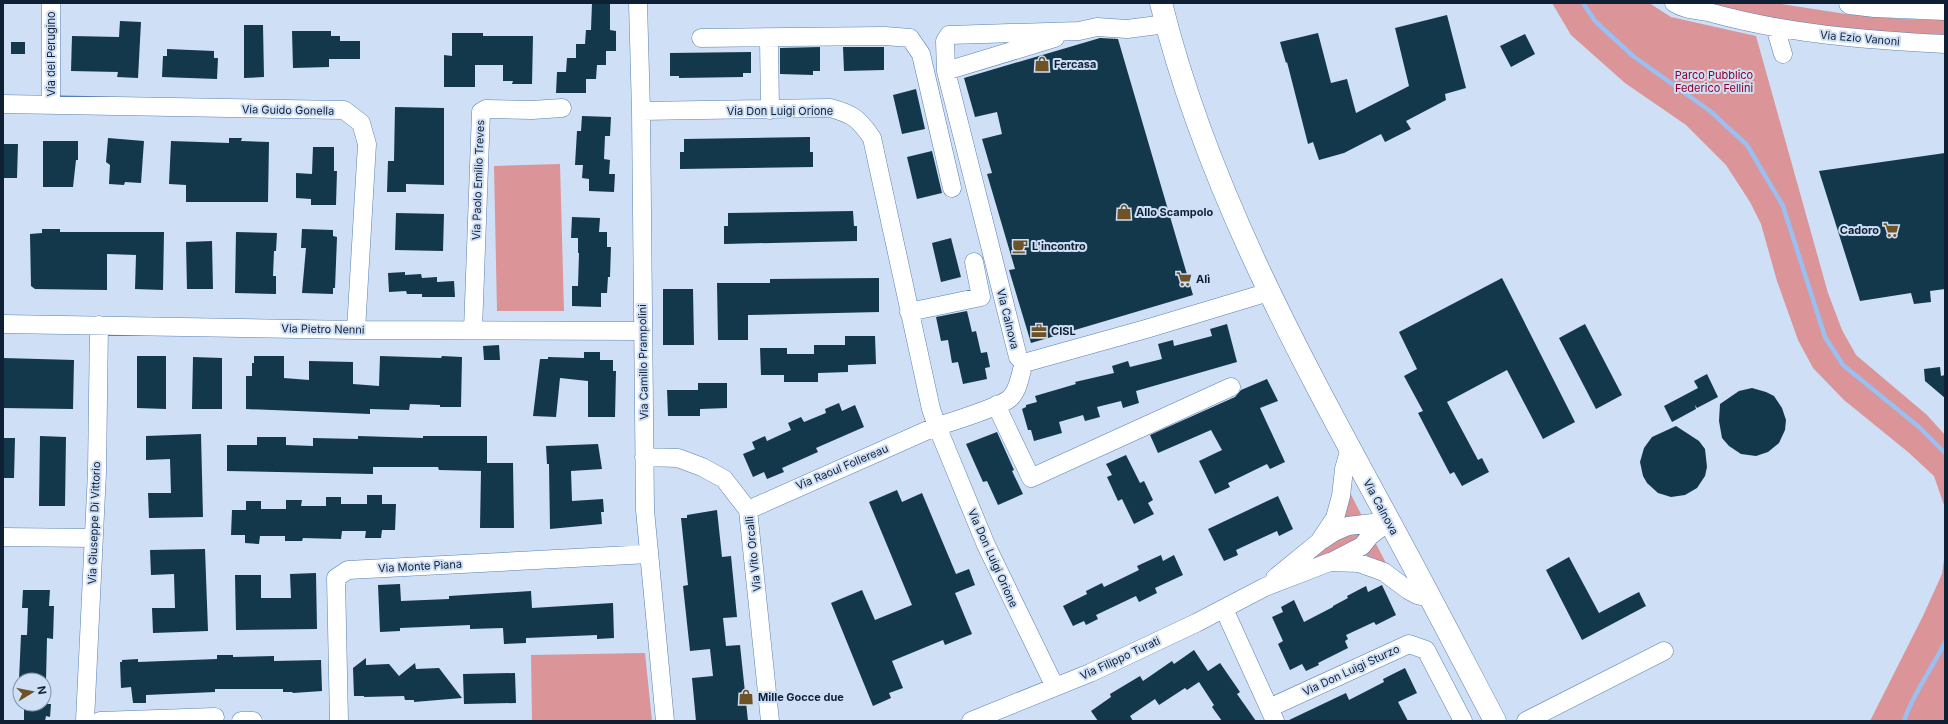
<svg xmlns="http://www.w3.org/2000/svg" width="1948" height="724" viewBox="0 0 1948 724" font-family="Inter,sans-serif">
	<style>
		.green { fill: #db9497 }
		.lines { fill: none; stroke-linecap: round; stroke-linejoin: round }
		.stream { stroke: #9bbff0; stroke-width: 4.5 }
		.building { fill: #13374b }
		.street-casing { stroke: #5b81b4; stroke-width: 19 }
		.secondary-casing { stroke: #5b81b4; stroke-width: 23 }
		.street { stroke: #fff; stroke-width: 18 }
		.secondary { stroke: #fff; stroke-width: 22 }
		.labels { text-anchor: middle; dominant-baseline: central; stroke-width: 4; stroke-linejoin: round; paint-order: stroke }
		.street-label { font-size: 11px; fill: #102034; stroke: #cedff6 }
		.poi-label { font-size: 11px; font-weight: bold; fill: #102034; stroke: #cedff6; text-anchor: start }
		.park-label { font-size: 11px; fill: #8d0129; stroke: #cedff6 }
	</style>
	<rect width="100%" height="100%" fill="#cedff6"/>
	<path class="green" d="M1552 3H1649L1671 17 1756 36 1828 293 1842 330 1856 355 1927 415 1945 435V508L1934 476 1908 452 1844 400 1813 368 1798 340 1777 281 1761 224 1750 202 1726 165 1686 125 1625 83 1571 35Z
		M1704 3H1774L1846 14 1901 19 1945 20V35L1845 30 1769 17Z
		M560 164 564 311H497L494 166Z
		M1347 487 1363 518 1339 522Z
		M1368 529 1361 540 1312 562 1311 559 1329 541Z
		M1374 540 1388 567 1353 556Z
		M1945 552V721H1870L1923 616 1942 574Z
		M645 653 652 721H532L531 655Z"/>
	<g class="lines">
		<path class="stream" d="M1583 3 1595 21 1633 56 1710 111 1747 145 1783 206 1825 337 1843 365 1919 427 1945 453
			M1904 721C1913 693 1932 669 1945 642"/>
	</g>
	<path class="building" d="M592 3H610V30L616 31V51H606V65H597L596 79H586V93H556L557 72H566L567 58H576V44H585L586 30H591Z
		M1447 15 1466 88 1445 94 1446 100 1406 121 1411 129 1385 142 1381 134 1344 153 1319 160 1313 142 1308 144 1287 62 1286 63 1280 42 1318 33 1331 83 1347 79 1356 113 1409 86 1395 28Z
		M120 21 141 22 138 78 117 77 118 72 71 71 72 36 119 37Z
		M244 25H263L264 77 244 78Z
		M292 31H331V36H340V41H360V59H329V67L293 68Z
		M452 33H483V36H533L532 84H512L513 81H503V65H475V87H444V55L452 56Z
		M1525 34 1535 54 1511 67 1500 46Z
		M1100 38 1118 39 1193 295 1031 343 1009 270 1015 269 987 174 992 173 982 139 1002 134 997 112 975 117 964 78Z
		M11 42H25V54H11Z
		M820 47V71H813V75L780 74V48Z
		M843 47H884V70L844 71Z
		M167 49 214 51V58H218L217 79 162 77 163 56H167Z
		M751 52V73H743V77L679 78V76H670V53Z
		M916 89 925 129 902 134 893 95Z
		M395 107 444 108V185L406 184V192H387L388 161H394Z
		M582 116 611 117 610 136H605L604 159 610 160 609 174H615L614 192 589 191V179L582 178 583 165H575L577 131H581Z
		M810 137V152H813V167L680 169V152H684V139Z
		M108 138 144 141 141 183 125 182 124 185 109 184 110 165 106 162Z
		M229 138H242L241 141 269 142 268 202H186V185L169 184 171 141 229 143Z
		M43 141H78V160H76L73 187H43Z
		M3 144H18L17 178H3Z
		M313 147H334V171H337L336 205H311V199L296 198V173L312 174Z
		M932 151 942 193 917 199 907 157Z
		M1945 153V289L1930 291 1931 302 1914 304 1911 293 1860 301 1819 171Z
		M853 211 854 226H857V241L724 244V226H728V213Z
		M396 213 444 214 443 251 395 250Z
		M572 217 600 218 599 232H607V247H611L610 277H608L607 293H601V307L572 306V286H578L579 253H578V238H571Z
		M42 229H60V232H164L163 290 135 289 136 255 107 254V290L35 289 31 286 30 234 42 233Z
		M302 229 333 230V236L337 237 335 288H333V294L302 293 306 248H301Z
		M236 232 277 233 276 251H274L273 276H276V294L235 293Z
		M951 238 961 277 941 282 932 243Z
		M212 241 213 289H187L186 242Z
		M405 272V275L421 274 422 278 437 277V282L454 281 455 297H422V294H407L406 291 389 292 388 273Z
		M879 278V312L748 315V340H718L717 283H770V279Z
		M1502 278 1575 422 1543 439 1507 370 1447 402 1478 460 1482 458 1489 472 1462 486 1454 472 1450 474 1418 413 1423 411 1404 376 1417 369 1399 332Z
		M663 289H693L694 345H663Z
		M967 311 972 332 976 331 981 353 987 352 990 367 985 368 987 379 963 384 958 362 952 363 948 340 941 341 936 317Z
		M1227 324 1237 362 1136 391 1139 403 1123 408 1121 401 1097 407 1100 417 1085 421 1083 415 1059 422 1062 433 1034 441 1031 430H1028L1022 409 1026 407V405L1037 402 1035 396 1076 384 1075 382 1114 373 1112 366 1128 361 1130 367 1162 359 1158 344 1173 340 1174 346 1212 336 1210 329Z
		M1585 324 1622 395 1596 409 1559 338Z
		M845 336H875L876 364 848 365V372L818 373V382H784V375H761L760 348H787V354H814V345H845Z
		M499 345 500 360H484L483 346Z
		M584 352H600V360H613V371H616L615 417H588V381L560 378 556 417 533 416 540 359H548V357L584 358Z
		M137 356H166V409L137 408Z
		M254 356H284V378L309 380V361L353 362V384L379 386 380 356 441 358 442 356 462 357 461 407H440V405L410 404 409 410 370 409V414L246 409V376H252V363H254Z
		M193 357 222 358V409H192Z
		M3 358 74 360 73 409 3 408Z
		M1940 367 1941 376 1945 375V398L1925 381 1924 369Z
		M1707 374 1718 397 1697 408 1695 405 1696 409 1672 422 1664 406 1698 388 1694 381Z
		M1267 379 1278 401 1260 408 1285 462 1270 469 1267 464 1228 483 1230 487 1215 494 1199 461 1222 450 1211 430 1158 453 1150 435 1235 397 1241 390Z
		M698 383H727V408L700 409V416H668L667 390H698Z
		M1752 388 1766 392 1774 396 1782 408 1786 420 1785 430 1779 443 1768 452 1756 456 1741 454 1729 446 1722 438 1719 421 1720 404 1739 391Z
		M839 403 842 411 855 405 864 427 816 448 818 452 782 468 784 472 767 479 764 472 753 477 743 454 755 449 752 442 765 436 767 441 791 430 788 423 801 417 804 422 826 413 825 409Z
		M1676 426 1699 441 1705 449 1707 467 1705 476 1697 488 1685 495 1671 497 1658 493 1647 483 1643 476 1640 462 1644 448 1652 437Z
		M997 432 1014 470 1012 471 1023 494 998 505 987 481 983 482 966 444Z
		M201 434 203 517 149 518 148 493H171L170 459 146 460V436Z
		M40 436 66 437 65 506H39Z
		M358 436 423 438V436H487V463H513L514 528H480L481 471 439 470 438 467H373V474L227 471V445H257V437H286V445L313 446V438L358 439Z
		M3 438H15L14 478H3Z
		M598 444 602 469 571 471 572 501 603 499 604 512H601L602 524 550 529 549 464H547L546 446Z
		M1126 455 1140 483 1144 481 1153 500 1148 503 1154 514 1134 524 1122 499 1118 501 1107 477 1112 475 1106 464Z
		M897 490 902 502 922 493 956 574 969 569 975 585 955 593 972 634 945 645 943 640 892 661 903 688 889 693 891 698 873 706 831 603 862 590 875 620 912 605 869 502Z
		M367 495H382V504H396L395 530H382L381 538H365L366 531H342L341 539 303 538 302 541H285V536H260L259 544 245 543V535H231L232 510H246V501H261V509H286V500H302L301 506H326V497H341V504H367Z
		M1278 496 1293 529 1279 536 1277 531 1236 550 1238 555 1224 561 1208 529Z
		M717 510 722 557 731 556 737 617 723 618 726 646 740 645 748 721H696L692 678 713 676 710 649 690 651 683 586 688 585 681 518H687V515Z
		M205 549 208 631 153 633 152 608H175L174 574 151 575 150 550Z
		M1161 555 1163 561 1174 555 1183 575 1155 588 1157 593 1139 602 1136 596 1096 615 1098 619 1086 625 1084 621 1073 626 1063 606 1087 594 1086 591 1102 583 1104 587 1139 570 1137 566Z
		M1569 557 1599 613 1639 592 1646 606 1582 640 1546 570Z
		M316 573 317 629 236 630 235 575H261V598H291L290 574Z
		M400 584 401 601 449 599V596L531 591 532 608 613 603 614 638 597 639V635L526 638V643L504 644 503 628 470 629V625L400 628V631L380 632 378 585Z
		M1382 585 1396 615 1376 625 1374 622 1346 635 1348 639 1345 641 1348 648 1318 663 1319 665 1306 671 1302 664 1290 670 1278 644 1283 641 1272 617 1283 612 1281 607 1294 600 1304 622 1333 607V606L1348 598 1347 596 1366 586 1368 592Z
		M23 590H50L49 606H54L53 639 47 638 46 680H19L21 635H27L28 608H22Z
		M1194 650 1208 671 1220 663 1240 692 1237 694 1256 721H1222L1212 707 1214 705 1199 682 1187 690 1185 688 1159 705 1155 699 1130 716 1133 721H1098L1091 711 1111 697 1110 694 1140 676 1143 681 1172 661 1174 664Z
		M217 655H233V657L274 656V661L321 660 322 691 293 693 292 692H283V689H215V692L146 695V703H133L131 687 121 688 120 662H122V660L138 659V662L217 659Z
		M366 658V665L389 664 399 676 415 663 416 669 439 668 462 698 414 702V700H405L404 696 364 697V696H354L353 668Z
		M1405 668 1417 693 1398 702 1408 721H1287L1346 693 1349 700 1384 682 1383 679Z
		M515 673 516 703 464 704 463 674Z
		M24 704H51L50 717 46 716 45 721H24Z"/>
	<g class="lines">
		<defs>
			<path id="street" d="M51 3V105
				M638 3 641 111 645 510 665 721
				M1674 3C1685 10 1699 10 1712 13 1788 34 1866 40 1945 44
				M1166 24 1127 29 1097 27 1079 31 949 35 945 41 946 71 1018 357 1024 363 1146 329 1269 292
				M1775 27 1783 54
				M701 38 885 36 910 38 921 54 952 188
				M769 39 770 110
				M946 71 1055 38
				M3 104 344 110 361 123 367 144 356 330
				M641 111 830 108C853 114 859 119 872 138L931 409 937 426 986 545 1055 687
				M909 312 981 297 974 262
				M3 324 356 330 643 331
				M473 330 481 112 486 109 532 110 562 108
				M996 405 1031 478 1231 387
				M644 457 678 458 702 467 724 479 748 510 770 721
				M748 510 937 426C949 423 1001 406 1009 399 1019 391 1020 374 1024 363
				M3 537 94 538
				M1322 540 1334 532 1348 526 1389 521
				M1333 561 1362 546 1370 536 1388 522
				M1275 578 1319 542 1335 518 1341 496 1344 469 1350 448
				M1224 609 1275 721
				M1269 708 1409 644 1426 650 1463 721
				M85 721 97 472 99 325
				M100 721 215 717
				M241 721H253
				M339 721 336 578 348 570 649 554
				M971 721 1090 673 1196 623 1265 587 1330 562 1359 563 1384 572 1408 590 1417 595 1430 598
				M1526 721 1664 651"/>
			<path id="secondary" d="M1161 3C1205 181 1294 346 1381 506 1420 577 1457 649 1495 721
				M1850 3 1875 6 1945 9"/>
		</defs>
		<use href="#street" class="street-casing"/>
		<use href="#secondary" class="secondary-casing"/>
		<use href="#street" class="street"/>
		<use href="#secondary" class="secondary"/>
	</g>
	<defs>
		<symbol id="shop-bare" viewBox="-9 -9 18 18"><path d="M-5-2.5h2.3a2.7 3.5 0 0 1 5.4 0H5L5.5 6h-11ZM-1.5-2.5h3a1.5 2.3 0 0 0-3 0Z" fill="#6f5326" stroke="#cedff6" stroke-width="2.5" paint-order="stroke"/></symbol>
		<symbol id="supermarket-bare" viewBox="-9 -9 18 18"><path d="M-6-5.5h2.5l.6 2H6L4.5 2H-2.5L-4.4-4H-6ZM-1.5 3.2a1.3 1.3 0 1 0 .1 0ZM3 3.2a1.3 1.3 0 1 0 .1 0Z" fill="#6f5326" stroke="#cedff6" stroke-width="2.5" paint-order="stroke"/></symbol>
		<symbol id="cafe-bare" viewBox="-9 -9 18 18"><path d="M-5.5-4.5H6V0H3Q3 3.5 0 3.5H-2.5Q-5.5 3.5-5.5 0ZM3-3.2v2h1.7v-2ZM-6 4.5H4V6H-6Z" fill="#6f5326" stroke="#cedff6" stroke-width="2.5" paint-order="stroke"/></symbol>
		<symbol id="office-bare" viewBox="-9 -9 18 18"><path d="M-6-3h4V-5.5h4V-3h4V5H-6ZM-1-4.5V-3h2v-1.5ZM-6 0V1H6V0Z" fill="#6f5326" stroke="#cedff6" stroke-width="2.5" paint-order="stroke"/></symbol>
	</defs>
	<g fill-rule="evenodd">
		<use href="#shop-bare" x="1031" y="53" width="22" height="22"/>
		<use href="#shop-bare" x="1113" y="201" width="22" height="22"/>
		<use href="#supermarket-bare" x="1880" y="219" width="22" height="22"/>
		<use href="#cafe-bare" x="1009" y="235" width="22" height="22"/>
		<use href="#supermarket-bare" x="1173" y="268" width="22" height="22"/>
		<use href="#office-bare" x="1028" y="320" width="22" height="22"/>
		<use href="#shop-bare" x="735" y="686" width="22" height="22"/>
	</g>
	<g class="labels">
		<g class="street-label">
			<text transform="translate(1860 38) rotate(5)">Via Ezio Vanoni</text>
			<text transform="translate(51 54) rotate(-90)">Via del Perugino</text>
			<text transform="translate(288 110) rotate(1)">Via Guido Gonella</text>
			<text x="780" y="111">Via Don Luigi Orione</text>
			<text transform="translate(478 180) rotate(-88)">Via Paolo Emilio Treves</text>
			<text transform="translate(1008 319) rotate(76)">Via Calnova</text>
			<text transform="translate(323 329) rotate(1)">Via Pietro Nenni</text>
			<text transform="translate(643 362) rotate(-91)">Via Camillo Prampolini</text>
			<text transform="translate(842 467) rotate(-23)">Via Raoul Follereau</text>
			<text transform="translate(1381 507) rotate(62)">Via Calnova</text>
			<text transform="translate(94 523) rotate(-88)">Via Giuseppe Di Vittorio</text>
			<text transform="translate(753 554) rotate(-96)">Via Vito Orcalli</text>
			<text transform="translate(993 558) rotate(66)">Via Don Luigi Orione</text>
			<text transform="translate(420 566) rotate(-3)">Via Monte Piana</text>
			<text transform="translate(1120 658) rotate(-25)">Via Filippo Turati</text>
			<text transform="translate(1351 670) rotate(-25)">Via Don Luigi Sturzo</text>
		</g>
		<g class="poi-label">
			<text x="1054" y="64">Fercasa</text>
			<text x="1136" y="212">Allo Scampolo</text>
			<text x="1879" y="230" text-anchor="end">Cadoro</text>
			<text x="1032" y="246">L'incontro</text>
			<text x="1196" y="279">Alì</text>
			<text x="1051" y="331">CISL</text>
			<text x="758" y="697">Mille Gocce due</text>
		</g>
		<g class="park-label">
			<text x="1714" y="75">Parco Pubblico<tspan x="1714" dy="13">Federico Fellini</tspan></text>
		</g>
	</g>
	<rect width="1948" height="724" fill="none" stroke="#102034" stroke-width="8"/>
	<g transform="translate(32 692) rotate(80)"><circle r="19" fill="#cedff6" stroke="#8293a8"/>
	<path d="M0-3L7 15L0 10L-7 15Z" fill="#6f5326"/>
	<text y="-6" font-size="11" font-weight="bold" text-anchor="middle" fill="#102034">N</text>
	</g>
</svg>
